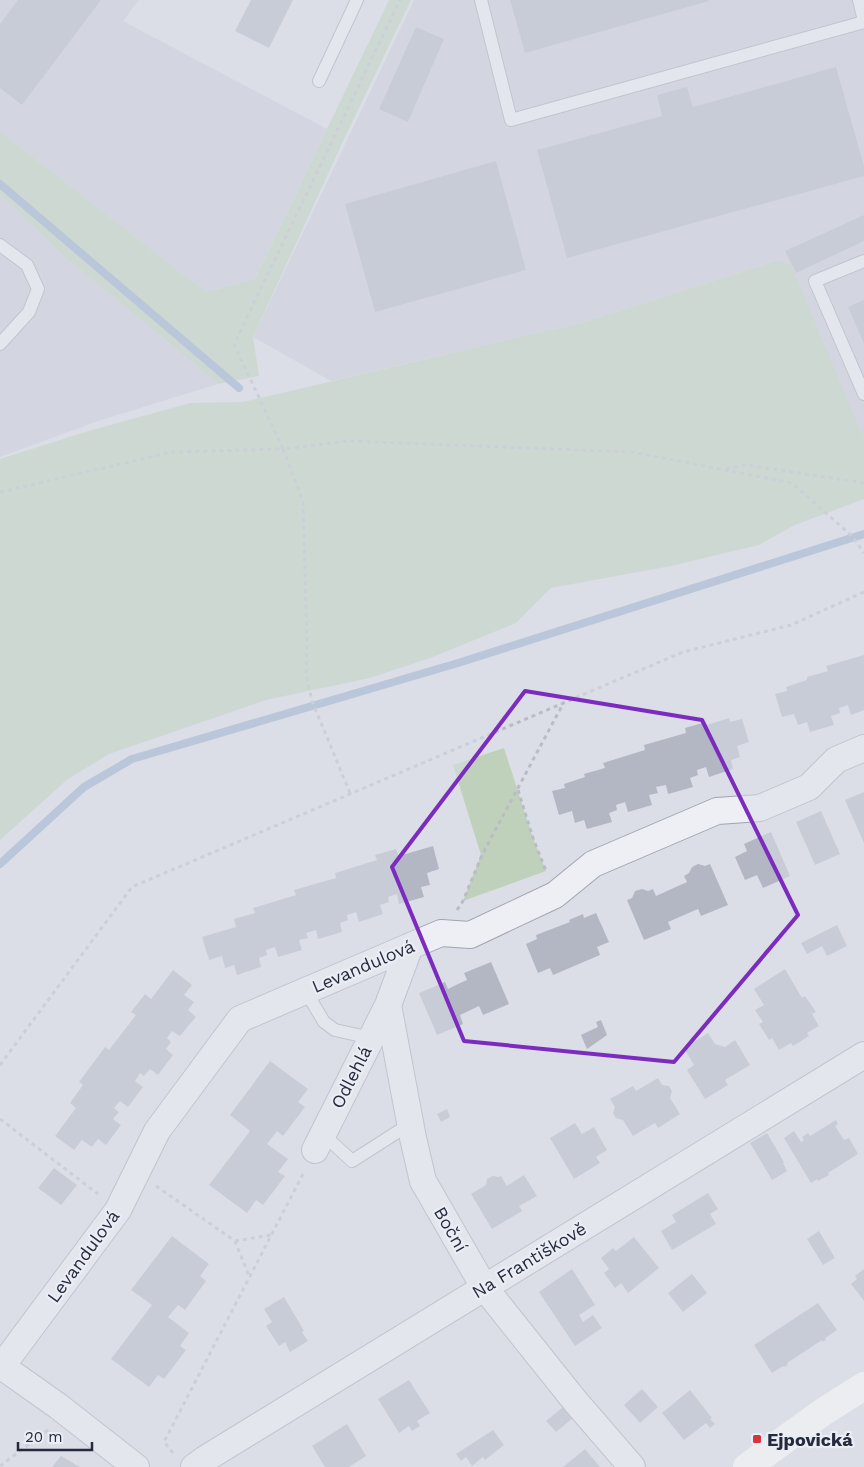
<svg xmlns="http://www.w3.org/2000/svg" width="864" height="1467" viewBox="0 0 864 1467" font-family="'Work Sans',sans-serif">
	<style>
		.built { fill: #c9cdd9 }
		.green { fill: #bfd1bb }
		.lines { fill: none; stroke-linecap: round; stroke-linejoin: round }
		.stream { stroke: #93a9ca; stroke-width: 8 }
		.building { fill: #b2b7c3 }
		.lane-casing { stroke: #a0a5b0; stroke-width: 14 }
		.street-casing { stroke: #a0a5b0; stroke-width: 28 }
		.path { stroke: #b9bcc5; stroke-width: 3; stroke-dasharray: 4 4; stroke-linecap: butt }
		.lane { stroke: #eeeff5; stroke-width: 12 }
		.street { stroke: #eeeff5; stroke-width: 26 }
		.secondary { stroke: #fff; stroke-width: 28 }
		.marked { fill: none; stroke: #7b2cbf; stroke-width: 4; stroke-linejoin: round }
		.poi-dot { fill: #d63540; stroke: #eaedf4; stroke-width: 2 }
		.labels { text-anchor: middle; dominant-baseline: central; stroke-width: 4.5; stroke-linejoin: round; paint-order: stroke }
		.street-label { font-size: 18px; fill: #242b3d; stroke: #eaedf4 }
		.poi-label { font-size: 18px; font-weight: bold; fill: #242b3d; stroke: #eaedf4; text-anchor: start }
	</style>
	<rect width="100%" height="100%" fill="#dbdee6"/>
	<path class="built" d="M0 0H139L123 21 327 129 255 279 206 292 0 131Z
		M414 0H864V439L778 260 588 321 331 381 253 337Z
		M0 194 68 260 218 384 98 421 0 457Z"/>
	<path class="green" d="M389 0H411L346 135 253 337 259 376 218 384 68 260 0 194V131L206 292 255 279Z
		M778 260 791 265 864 439V499L795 525 759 545 671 566 551 588 516 623 430 658 370 678 266 700 109 754 68 779 0 840V459L85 432 190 403 243 402 588 321Z
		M504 748 533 838 546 871 463 901 481 855 453 765Z"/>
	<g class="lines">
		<path class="stream" d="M0 184 239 388
			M0 864 84 787 132 759 458 663 864 534"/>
	</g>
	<path class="building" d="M18 0H101L22 105 0 88V24Z
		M251 0H293L269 48 235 31Z
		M510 0H709V1L525 53Z
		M416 27 444 39 408 122 379 109Z
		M836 67 864 166V176L567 258 537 150 662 116 657 95 687 87 693 107Z
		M496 161 526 270 375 312 345 204Z
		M864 215V241L796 273 785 251Z
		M864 300V344L848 307Z
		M864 655V710L851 715 848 705 839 708 840 713 831 716 834 725 810 732 807 722 798 725 794 714 782 717 775 694 787 691 786 687 807 680V677L828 671 826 666Z
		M729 718 730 722 742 719 749 742 737 746 740 757 731 760 733 769 709 777 706 767 697 770 698 775 690 778 693 787 668 794 666 785 656 787 658 793 649 795 652 805 628 812 625 802 616 805 617 810 609 813 612 822 587 829 584 820 575 823 572 811 559 815 552 791 565 788 564 784 585 777 584 774 605 768 603 763 645 750 644 745 686 733 685 728 706 722 707 725Z
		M864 792V843L845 800Z
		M821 811 840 854 815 865 796 822Z
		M771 832 790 876 763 888 757 875 745 880 735 857 747 851 744 844Z
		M433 846 439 869 427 873 430 885 421 887 424 897 399 904 397 894 388 897 389 902 380 905 383 914 359 922 356 912 347 915 348 920 340 923 342 932 318 939 316 930 306 933 308 938 299 940 302 950 278 957 275 947 266 950 267 955 259 958 261 967 237 975 234 965 225 968 222 956 209 960 202 937 236 927 234 919 255 913 253 908 296 895 294 890 336 878 335 873 377 860 375 855 396 849 399 856Z
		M698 864 705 866 710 864 728 905 701 916 698 909 668 922 671 929 644 940 627 900 632 898 635 891 642 889 648 891 653 889 656 896 687 882 684 876 689 873 692 867Z
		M596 913 609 942 597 947 600 955 553 975 550 968 538 973 526 944 537 939 536 935 570 922 569 920 583 914 584 918Z
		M837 925 847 946 827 956 822 946 807 954 801 943Z
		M491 962 509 1004 483 1015 479 1006 460 1015 463 1024 437 1035 419 993 445 982 448 989 458 984 467 980 464 973Z
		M785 969 802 998 805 996 816 1012 812 1014 819 1026 807 1033 809 1036 793 1046 791 1043 779 1050 772 1038 769 1040 759 1024 763 1022 755 1010 764 1005 754 989Z
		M173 970 192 985 184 995 194 1002 188 1010 196 1017 180 1036 172 1031 167 1038 171 1042 166 1049 173 1055 158 1075 150 1069 144 1076 140 1073 135 1081 143 1087 128 1107 120 1101 114 1108 119 1112 113 1119 121 1125 106 1145 98 1139 92 1147 82 1140 74 1150 55 1136 76 1108 70 1103 83 1085 79 1082 105 1047 109 1050 136 1015 131 1012 145 994 151 999Z
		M601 1020 607 1035 587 1049 581 1035 598 1027 596 1022Z
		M708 1033 715 1044 725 1047 735 1040 750 1065 725 1080 728 1085 705 1099 687 1070 694 1065 684 1048Z
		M270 1061 308 1089 298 1102 305 1107 283 1136 277 1131 267 1144 288 1159 278 1172 285 1176 263 1205 256 1200 247 1213 209 1185 250 1131 230 1115Z
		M658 1078 662 1085 669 1086 672 1091 670 1098 680 1114 658 1128 655 1123 633 1136 623 1120 616 1118 613 1113 615 1107 610 1099 633 1086 636 1091Z
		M447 1109 450 1117 441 1122 437 1114Z
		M836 1120 838 1124 835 1126 844 1140 849 1138 858 1154 828 1173 829 1175 818 1181 817 1179 811 1183 784 1138 794 1131 801 1142 804 1140 802 1137 808 1133 810 1136Z
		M575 1123 582 1134 594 1127 607 1150 596 1157 600 1163 574 1179 550 1138Z
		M767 1133 784 1162 783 1163 787 1171 772 1180 750 1143Z
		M54 1168 77 1185 61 1205 38 1188Z
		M524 1175 537 1196 519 1206 522 1211 492 1229 471 1194 486 1185 487 1179 493 1176 498 1177 501 1176 507 1186Z
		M708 1193 718 1209 710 1214 716 1224 672 1250 661 1231 676 1222 672 1215Z
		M819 1231 835 1258 823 1265 807 1239Z
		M172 1236 209 1264 200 1276 206 1281 185 1310 178 1305 168 1317 189 1333 180 1346 186 1350 164 1379 158 1375 149 1387 111 1359 152 1305 131 1290Z
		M634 1237 659 1268 628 1293 621 1283 615 1288 604 1273 609 1269 601 1258 613 1248 616 1251Z
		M572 1269 595 1305 579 1315 583 1322 593 1315 602 1328 575 1346 539 1292Z
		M864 1269V1301L851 1284 857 1279 855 1276Z
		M692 1274 707 1293 683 1312 668 1293Z
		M284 1297 304 1331 302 1332 308 1341 290 1352 285 1342 279 1346 266 1326 272 1322 264 1309Z
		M818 1303 837 1330 825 1338 826 1340 822 1342V1340L787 1363 788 1365 784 1367 783 1366 772 1373 754 1345Z
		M409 1380 430 1413 417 1421 420 1426 412 1431 409 1426 399 1433 378 1399Z
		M642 1389 658 1407 640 1423 624 1405Z
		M690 1390 712 1418 710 1419 715 1424 710 1428 706 1423 684 1440 662 1413Z
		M563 1407 573 1418 556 1432 546 1421Z
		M347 1424 366 1456 349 1467H325L312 1446Z
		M493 1430 504 1445 485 1460 483 1457 472 1466 466 1457 461 1461 456 1454Z
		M585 1449 600 1467H563Z
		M61 1456 80 1467H52Z"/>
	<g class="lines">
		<defs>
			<path id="lane" d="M481 0 511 120 864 22
				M859 0 864 21
				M319 81 357 0
				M0 245 27 265 38 289 29 312 0 344
				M864 261 815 281 864 394
				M305 990 324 1022 335 1030 371 1038
				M323 1134 352 1161 410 1124"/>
			<path id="street" d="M410 946 388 1005 413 1138 423 1181 484 1287 575 1401 632 1467
				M315 1150 388 1005
				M0 1365 58 1406 136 1467
				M2 1366 118 1210 157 1131 240 1019 441 933 470 935 555 895 593 864 717 811 760 808 809 787 836 760 864 748
				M194 1467 205 1459 864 1055"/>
		</defs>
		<use href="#lane" class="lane-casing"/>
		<use href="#street" class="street-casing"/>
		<path class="path" d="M726 469 746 465 864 483
			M0 492 172 452 283 449 234 344 400 0
			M518 790 533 838 546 871
			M350 793 312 701 306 675 307 644 303 501 283 449 349 441 632 452 792 483 853 537 864 553
			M457 910 463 901 482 855 564 702
			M0 1065 132 887 683 652 791 625 864 592
			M0 1119 98 1194
			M156 1186 235 1241 249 1276
			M235 1241 271 1235
			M173 1453 164 1442 304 1172
			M0 1466 48 1430"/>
		<use href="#lane" class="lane"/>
		<use href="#street" class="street"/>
		<path class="secondary" d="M747 1467 823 1412 864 1386"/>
	</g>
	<path d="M0 0H864V1467H0ZM525 691 702 720 798 915 674 1062 464 1041 392 867Z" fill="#dbdee6" fill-opacity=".55" fill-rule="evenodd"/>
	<path class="marked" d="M525 691 702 720 798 915 674 1062 464 1041 392 867Z"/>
	<rect class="poi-dot" x="752" y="1434" width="10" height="10" rx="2.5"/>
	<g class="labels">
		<g class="street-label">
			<text transform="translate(363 966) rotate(-23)">Levandulová</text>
			<text transform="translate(351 1077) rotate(-63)">Odlehlá</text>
			<text transform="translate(451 1229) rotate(60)">Boční</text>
			<text transform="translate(83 1256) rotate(-54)">Levandulová</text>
			<text transform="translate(529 1260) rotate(-31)">Na Františkově</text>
		</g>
		<g class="poi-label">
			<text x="767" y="1439">Ejpovická</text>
		</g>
	</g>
	<path d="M18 1442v8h74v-8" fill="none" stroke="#242b3d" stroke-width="2.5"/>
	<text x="25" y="1442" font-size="15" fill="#242b3d" stroke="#eaedf4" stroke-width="4" paint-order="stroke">20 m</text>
</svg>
